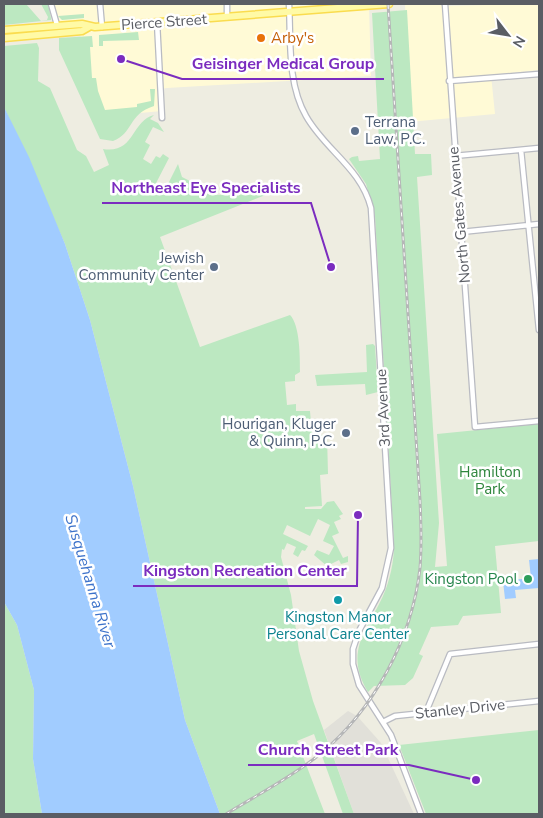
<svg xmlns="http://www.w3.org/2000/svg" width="543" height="818" viewBox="0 0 543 818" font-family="'Nunito Sans',sans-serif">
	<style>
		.commercial { fill: #fffad6 }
		.industrial { fill: #e1e0d9 }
		.green { fill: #bce8c1 }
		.water { fill: #a1ccff }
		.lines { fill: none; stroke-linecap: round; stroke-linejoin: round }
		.minor-casing { stroke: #b9bbc2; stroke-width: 7 }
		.primary-casing { stroke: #fadc4f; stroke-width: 9 }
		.minor { stroke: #fff; stroke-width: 4.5 }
		.primary { stroke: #fffaa6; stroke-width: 6 }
		.rail-casing { stroke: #b5b6b7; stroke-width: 3 }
		.rail { stroke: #fff; stroke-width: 1; stroke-dasharray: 4; stroke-linecap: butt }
		.food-dot { fill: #e8710a; stroke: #fff; stroke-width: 2 }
		.service-dot { fill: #5c6f8a; stroke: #fff; stroke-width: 2 }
		.leisure-dot { fill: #2e9e5b; stroke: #fff; stroke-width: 2 }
		.culture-dot { fill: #0f9aa8; stroke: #fff; stroke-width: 2 }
		.labels { text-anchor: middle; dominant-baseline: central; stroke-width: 5; stroke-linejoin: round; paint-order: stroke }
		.street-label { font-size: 15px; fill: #5a5d64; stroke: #fff }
		.food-label { font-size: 15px; fill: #c56008; stroke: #fff; text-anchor: start }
		.service-label { font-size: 15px; fill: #4e5e75; stroke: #fff; text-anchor: end }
		.park-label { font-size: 15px; fill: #2f863d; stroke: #fff }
		.leisure-label { font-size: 15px; fill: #27864d; stroke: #fff; text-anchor: end }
		.culture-label { font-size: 15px; fill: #0d838f; stroke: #fff }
		.water-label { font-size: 16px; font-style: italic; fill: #3c72ca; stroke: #fff }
		.leader { fill: none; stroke: #7b2cbf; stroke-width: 2 }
		.callout-dot { fill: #7b2cbf; stroke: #fff; stroke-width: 2 }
		.callout-label { font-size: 16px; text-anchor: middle; font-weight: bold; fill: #7b2cbf; stroke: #fff; stroke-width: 5; stroke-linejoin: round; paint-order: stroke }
	</style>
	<rect width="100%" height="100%" fill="#eeede1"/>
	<path class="commercial" d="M54 4H369L371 76 167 88 161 89 162 111 107 116 81 54 80 21 60 23Z
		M405 4H441V6L539 4V70L491 75 495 114 409 122Z"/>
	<path class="industrial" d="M348 711 357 716 381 743 414 814H354L324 730Z"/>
	<path class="green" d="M4 4H26L41 21 47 20 48 17 41 4H48L51 18V20L4 25Z
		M407 10 415 154H431L432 175 417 177 439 523 435 567 447 566 437 434 539 424V541L495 546 501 613 463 616 458 625 431 627 419 654 423 656 413 678 405 685 374 686 368 692C344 652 366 632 383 596 390 580 394 562 394 544L375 216 366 184 349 159 352 157 358 156 359 161 380 159 372 13Z
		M84 14V18L62 20 58 16Z
		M138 32 139 40 103 41V46H99V35Z
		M92 36 93 47H90L92 78H96L98 91 105 110 137 107V104L151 101 150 89H155L154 106C128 114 133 134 113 141L100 139 59 50V38Z
		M37 43 39 48 38 81 50 88 77 150 86 156 94 172 109 165 103 149C135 154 131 121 154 115L150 119 158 123 164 132 153 127 145 142 150 145 143 159 151 164 156 156 160 158 163 154 169 158 154 187 164 192 178 164 182 177 194 183 193 187 211 195 268 194 160 237 200 347 290 315C300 325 300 357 300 372L295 375V381L285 382 287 405 296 404V411H310L312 435H327L328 474 320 475 322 506 305 507V509H321L327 502 334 501 343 514 339 516 341 519 334 522 339 533 332 536 343 558 348 556V562L341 564 339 560 327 566 314 555 317 550 329 555 334 546 323 541 330 525 318 519 310 536 287 525 283 534 308 546 305 551 302 550 298 557 293 554 296 547 287 543 284 550 282 549 281 557 291 595 299 651 313 701 354 814H343L314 734 297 741 325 814H220L185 720 133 486 90 320 65 244 4 107V46Z
		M373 344 375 346 378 392 366 395 365 384 317 386 315 375 367 372 366 345Z
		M4 602 17 625 34 690 33 759 42 814H4Z
		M539 730V814H426L399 745Z"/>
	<path class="water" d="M4 107 29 157 65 244 90 320 133 486 185 720 220 814H42L33 759 34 690 17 625 4 602Z
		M539 559V588L515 590 516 598 505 599 503 581 531 578 529 560Z"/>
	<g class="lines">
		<defs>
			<path id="minor" d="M51 4 57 25
				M100 4 102 27
				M227 4V17
				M289 4C291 40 287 83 306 116 325 150 361 168 371 208L391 548 382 588 359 631 353 649V664L359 685 391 735 421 814
				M445 4 475 427 539 421
				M157 22 162 118
				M449 81 539 74
				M521 150 539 330
				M454 156 539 148
				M461 232 539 224
				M426 712 450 654 539 644
				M383 722 395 716 539 701"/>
			<path id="primary" d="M4 30 82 24 95 27 389 4
				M4 38 82 31 89 27"/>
		</defs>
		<use href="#minor" class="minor-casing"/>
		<use href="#primary" class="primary-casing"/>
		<use href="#minor" class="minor"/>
		<use href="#primary" class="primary"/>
		<defs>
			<path id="rail" d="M226 814C257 795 290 778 319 755 374 710 412 639 420 568 422 545 421 523 420 500L388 4"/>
		</defs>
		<use href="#rail" class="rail-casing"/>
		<use href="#rail" class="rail"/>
	</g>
	<circle class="food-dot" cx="261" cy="38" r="5"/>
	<g class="service-dot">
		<circle cx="355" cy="131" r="5"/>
		<circle cx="214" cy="267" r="5"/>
		<circle cx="346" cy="433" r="5"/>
	</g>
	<circle class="leisure-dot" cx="528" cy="579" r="5"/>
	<circle class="culture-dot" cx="338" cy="600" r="5"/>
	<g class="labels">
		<g class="street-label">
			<text transform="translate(164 22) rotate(-4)">Pierce Street</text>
			<text transform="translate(459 215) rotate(-95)">North Gates Avenue</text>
			<text transform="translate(383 408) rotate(-93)">3rd Avenue</text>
			<text transform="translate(460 709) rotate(-6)">Stanley Drive</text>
		</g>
		<g class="food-label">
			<text x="271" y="38">Arby's</text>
		</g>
		<g class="service-label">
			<text x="365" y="122" text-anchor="start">Terrana<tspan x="365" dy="17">Law, P.C.</tspan></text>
			<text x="204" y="258">Jewish<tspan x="204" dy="17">Community Center</tspan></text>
			<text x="336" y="424">Hourigan, Kluger<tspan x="336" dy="17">&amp; Quinn, P.C.</tspan></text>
		</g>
		<g class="park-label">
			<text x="490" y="472">Hamilton<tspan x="490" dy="17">Park</tspan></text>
		</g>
		<g class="leisure-label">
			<text x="518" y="579">Kingston Pool</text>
		</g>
		<g class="culture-label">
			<text x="338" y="617">Kingston Manor<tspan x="338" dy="17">Personal Care Center</tspan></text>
		</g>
		<g class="water-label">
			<text transform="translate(90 581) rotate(73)">Susquehanna River</text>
		</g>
	</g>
	<path class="leader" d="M121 59L182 79H384M331 267L311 203H102M358 515L357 586H133M476 780L409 765H248"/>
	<g class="callout-dot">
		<circle cx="121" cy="59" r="5"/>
		<circle cx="331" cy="267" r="5"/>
		<circle cx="358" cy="515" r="5"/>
		<circle cx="476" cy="780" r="5"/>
	</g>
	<g class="callout-label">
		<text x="283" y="69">Geisinger Medical Group</text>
		<text x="206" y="193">Northeast Eye Specialists</text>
		<text x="245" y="576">Kingston Recreation Center</text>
		<text x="328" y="755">Church Street Park</text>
	</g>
	<rect width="543" height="818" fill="none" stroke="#5a5d64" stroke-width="10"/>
	<g transform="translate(508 35) rotate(121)" stroke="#ffffff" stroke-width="4" paint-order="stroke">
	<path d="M0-4L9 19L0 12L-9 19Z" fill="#5a5d64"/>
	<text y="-8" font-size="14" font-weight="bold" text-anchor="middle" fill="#5a5d64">N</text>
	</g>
</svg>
